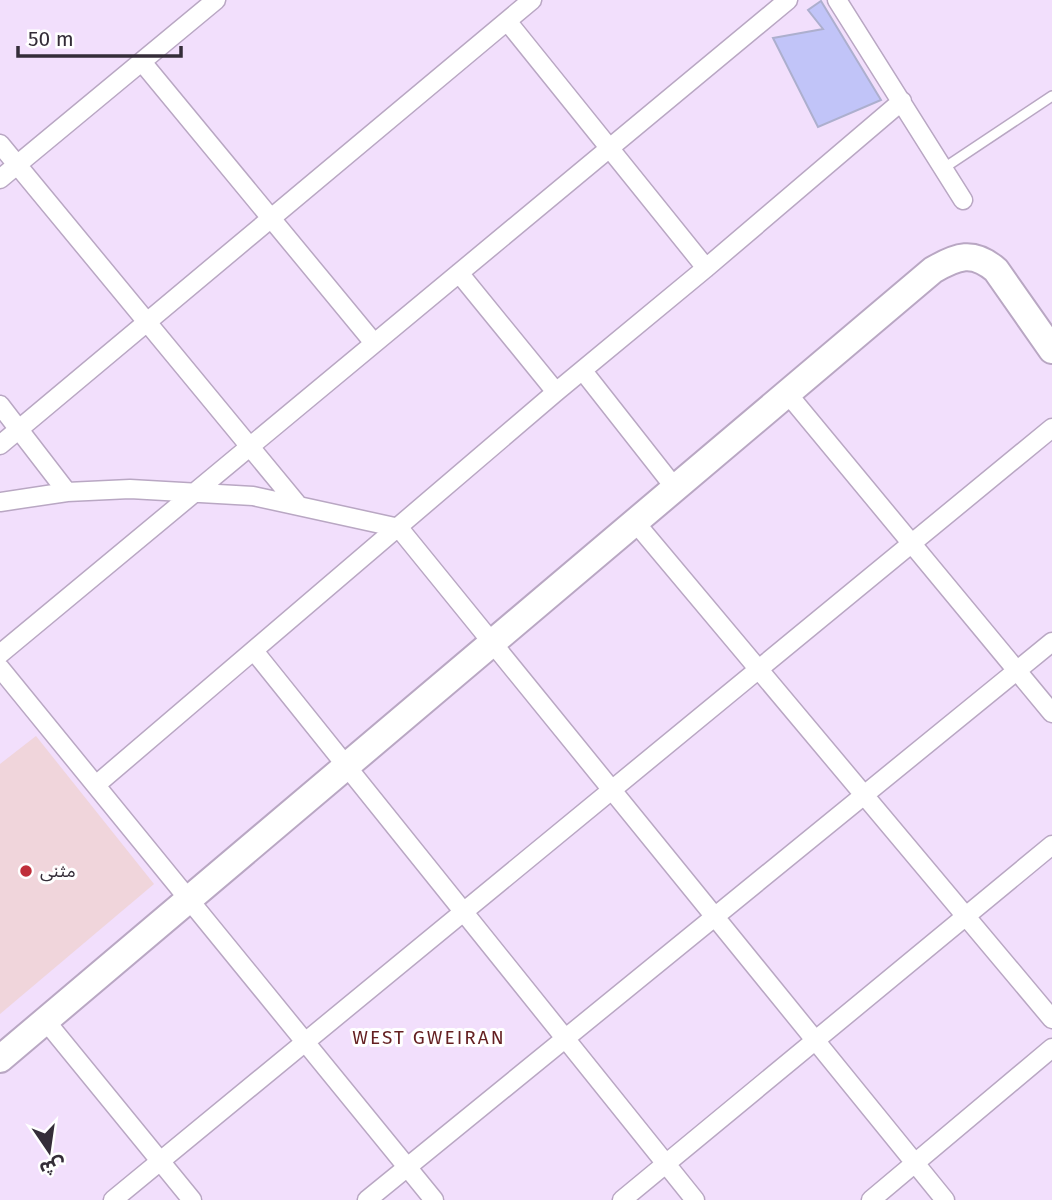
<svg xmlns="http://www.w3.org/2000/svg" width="1052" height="1200" viewBox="0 0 1052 1200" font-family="'Fira Sans','Noto Sans Arabic',sans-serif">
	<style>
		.education { fill: #f0d5db }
		.building { fill: #c1c4f8; stroke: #adafce; stroke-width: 2 }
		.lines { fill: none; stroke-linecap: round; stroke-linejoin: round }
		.lane-casing { stroke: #b9a7c3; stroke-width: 12 }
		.street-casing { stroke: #b9a7c3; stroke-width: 21 }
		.secondary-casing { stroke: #b9a7c3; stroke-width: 30 }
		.lane { stroke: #fff; stroke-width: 9 }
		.street { stroke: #fff; stroke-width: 18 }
		.secondary { stroke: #fff; stroke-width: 26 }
		.poi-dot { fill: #bf2e3a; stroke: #fff; stroke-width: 2.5 }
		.labels { text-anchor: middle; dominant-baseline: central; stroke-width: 6; stroke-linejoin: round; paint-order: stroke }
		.poi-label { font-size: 18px; fill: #342d38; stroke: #fff; text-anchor: start }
		.neighbourhood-label { font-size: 19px; letter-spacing: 2px; fill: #641f21; stroke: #fff }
	</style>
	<rect width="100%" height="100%" fill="#f2dffc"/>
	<path class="education" d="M36 736 154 884 0 1014V764Z"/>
	<path class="building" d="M821 1 881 100 818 127 773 38 823 29 808 10Z"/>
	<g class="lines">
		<defs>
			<path id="lane" d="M944 168 1052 96"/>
			<path id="street" d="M837 0 963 200
				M507 21 706 268
				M142 62 374 343
				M0 144 298 505
				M0 179 216 0
				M459 273 556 392
				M583 371 675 488
				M787 393 1052 713
				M0 405 67 492
				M0 445 532 0
				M0 502 67 492 130 489 253 496 399 528 945 1200
				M635 522 1052 1019
				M254 651 695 1200
				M0 654 788 0
				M0 668 434 1200
				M96 785 556 392 706 268 902 101
				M45 1020 192 1200
				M113 1200 1052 428
				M367 1200 1052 642
				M622 1200 1052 845
				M871 1200 1052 1048"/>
			<path id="secondary" d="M0 1059 933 270C957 256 973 250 996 270L1052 350"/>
		</defs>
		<use href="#lane" class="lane-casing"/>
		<use href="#street" class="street-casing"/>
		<use href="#secondary" class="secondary-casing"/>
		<use href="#lane" class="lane"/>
		<use href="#street" class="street"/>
		<use href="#secondary" class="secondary"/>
	</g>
	<circle class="poi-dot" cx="26" cy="871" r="7"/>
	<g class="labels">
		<g class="poi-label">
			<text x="40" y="871">مثنى</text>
		</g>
		<g class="neighbourhood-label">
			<text x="429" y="1037">WEST GWEIRAN</text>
		</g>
	</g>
	<g transform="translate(49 1151) rotate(167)" stroke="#ffffff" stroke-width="5" paint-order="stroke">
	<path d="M0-5L12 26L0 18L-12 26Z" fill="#342d38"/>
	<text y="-10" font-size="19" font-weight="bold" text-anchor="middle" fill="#342d38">ش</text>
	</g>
	<path d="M18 46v10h163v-10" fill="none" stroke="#342d38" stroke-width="3.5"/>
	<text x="28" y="46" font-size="21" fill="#342d38" stroke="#ffffff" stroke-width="5" paint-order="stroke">50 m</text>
</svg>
